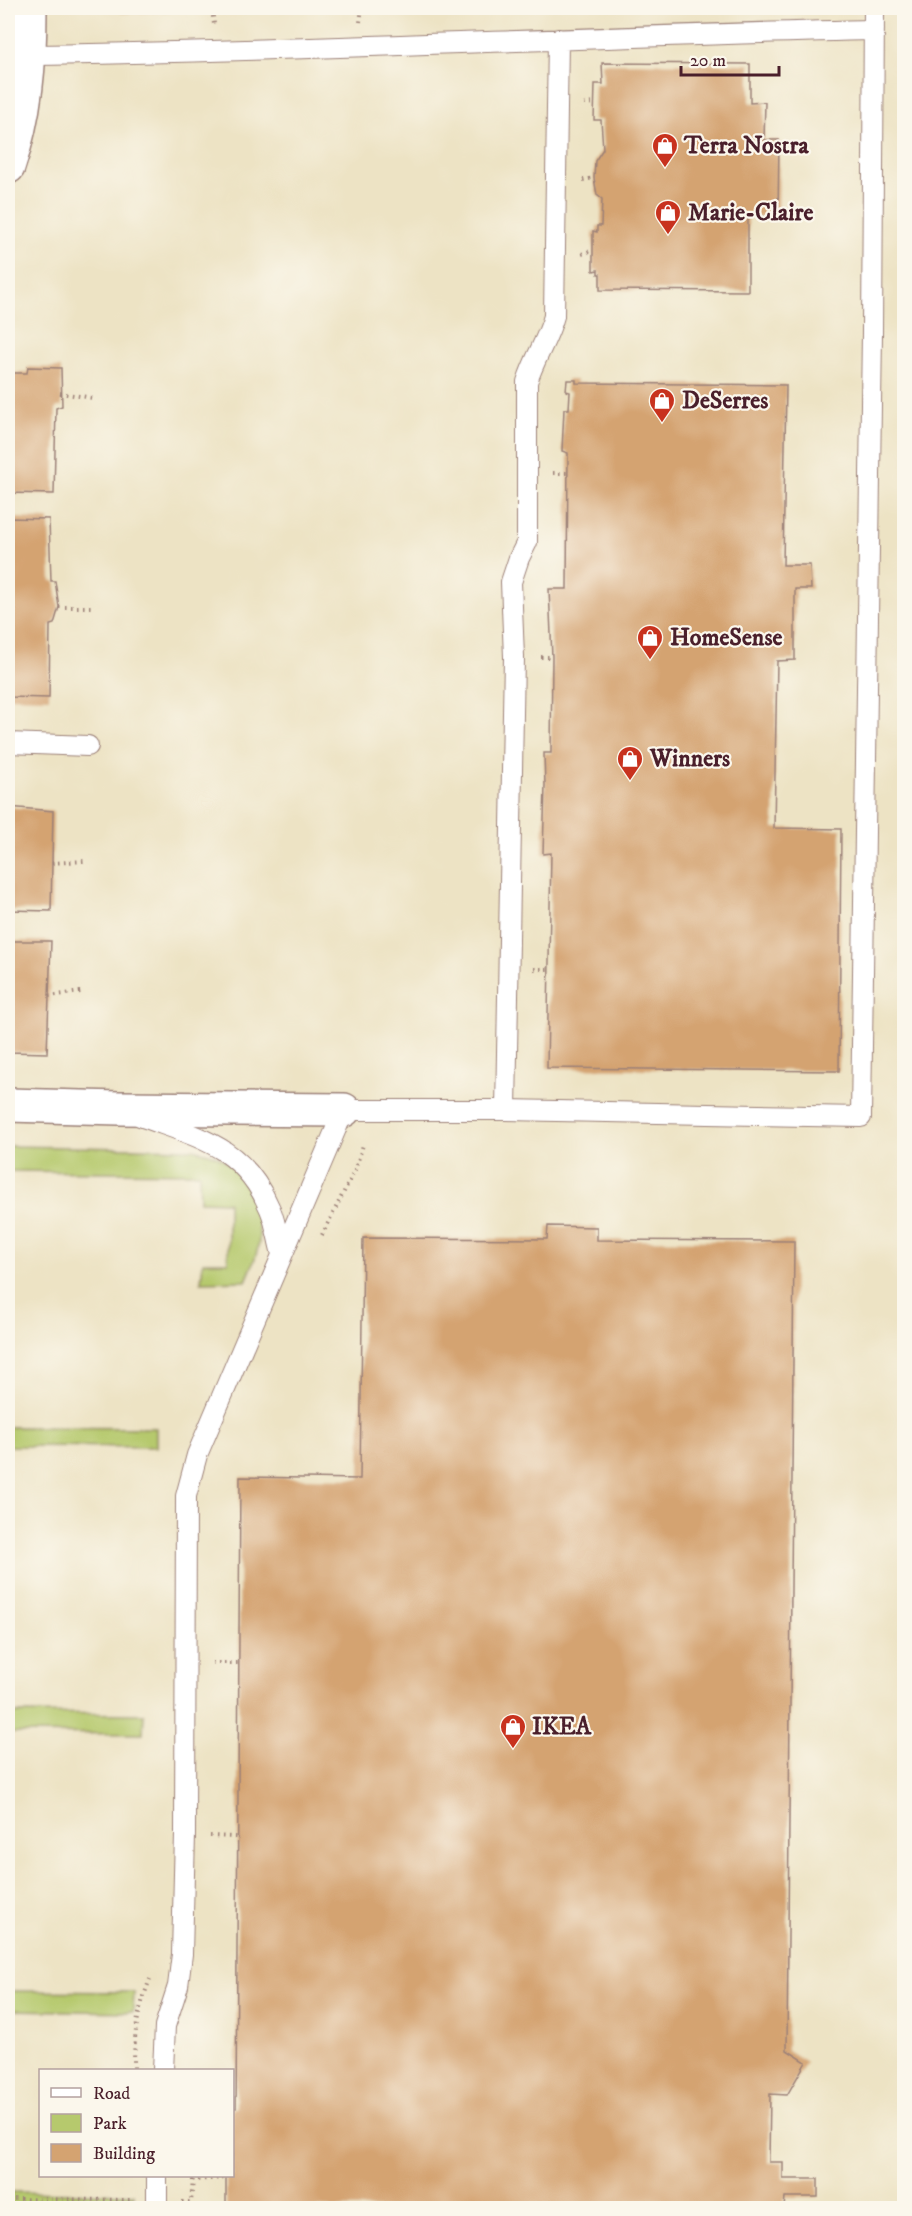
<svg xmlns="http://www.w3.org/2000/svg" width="912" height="2216" viewBox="0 0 912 2216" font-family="'IM FELL DW Pica',serif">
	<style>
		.green { fill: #b6c96d; stroke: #80744c; stroke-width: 1.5 }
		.building { fill: #d4a371 }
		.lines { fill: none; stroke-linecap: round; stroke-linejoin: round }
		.lane-casing { stroke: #9c8178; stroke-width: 22 }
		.street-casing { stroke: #9c8178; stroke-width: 36 }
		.path { stroke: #9c8178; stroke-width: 4; stroke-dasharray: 1.5 4.5; stroke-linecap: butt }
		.lane { stroke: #fff; stroke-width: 20 }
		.street { stroke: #fff; stroke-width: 33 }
		.labels { text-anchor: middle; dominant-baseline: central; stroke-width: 4.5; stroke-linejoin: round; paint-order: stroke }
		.poi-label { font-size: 24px; font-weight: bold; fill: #4a1f2b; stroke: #fbf7ec; text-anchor: start }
	</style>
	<rect width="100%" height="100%" fill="#fbf7ec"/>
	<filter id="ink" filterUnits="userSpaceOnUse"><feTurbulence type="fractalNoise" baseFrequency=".0167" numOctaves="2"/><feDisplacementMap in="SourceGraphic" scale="12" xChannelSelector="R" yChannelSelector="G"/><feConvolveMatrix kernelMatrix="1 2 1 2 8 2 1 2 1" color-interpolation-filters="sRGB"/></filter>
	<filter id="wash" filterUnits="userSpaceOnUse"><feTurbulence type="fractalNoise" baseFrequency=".008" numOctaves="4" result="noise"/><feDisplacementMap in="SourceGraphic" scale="24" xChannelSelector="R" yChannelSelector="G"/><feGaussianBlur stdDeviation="1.35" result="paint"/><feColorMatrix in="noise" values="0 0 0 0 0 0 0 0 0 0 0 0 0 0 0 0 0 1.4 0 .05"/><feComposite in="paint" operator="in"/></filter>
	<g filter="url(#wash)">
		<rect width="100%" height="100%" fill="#ede3c4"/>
		<path class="green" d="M8 1146 193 1149C201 1151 212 1153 219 1157 247 1173 261 1211 259 1241 258 1254 251 1269 246 1281L201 1282 203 1262H228V1202L200 1201 199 1173 8 1171Z
			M8 1427 156 1428V1447L8 1446Z
			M8 1713 144 1714 143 1734 8 1733Z
			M8 1991 134 1992 133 2012 8 2010Z
			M8 2192 134 2194 133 2208H8Z"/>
		<g id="blocks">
			<path class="building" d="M120 8H234V9L121 13Z
				M602 63 750 64V103L765 102 764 140H779L778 217 748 216V291L600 290V274H598V270L593 271V231L597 232V226H601L602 199 597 195 594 178 595 161 603 149 601 120H594L595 84H603Z
				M28 367 61 368 62 406 56 408 54 494 8 493V373H27Z
				M567 380H576V383L786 385 783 565H810L811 589H795V660L777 661 774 828 841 829 839 1071 547 1068 551 853 543 854 545 785 544 753H551L552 657 549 589H567L568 453 562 451 564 409H569L570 392 566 391Z
				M8 518 49 519 51 581H55L59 607 54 624 50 625 49 698 8 697Z
				M8 807 53 811 51 911 8 910Z
				M8 941H51L47 1053 8 1052Z
				M548 1226 597 1227V1240L794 1241 787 2050 806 2062 787 2095 770 2094 769 2162H783V2179H818V2197H785L784 2208H226V2176H232V2108H236L240 1477 360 1479 363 1238 547 1239Z"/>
		</g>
	</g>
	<g filter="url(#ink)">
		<use href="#blocks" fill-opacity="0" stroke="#9c8178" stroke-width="1.5"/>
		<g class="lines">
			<defs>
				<path id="lane" d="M29 55C311 51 592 36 874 30
					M8 743 88 746
					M506 1110 514 657 511 582 519 558 527 542V382C534 359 548 339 554 316L558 39
					M140 1116C199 1138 243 1145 270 1209 276 1223 278 1240 282 1254
					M163 2070 165 2026 178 1986 182 1954 185 1834 186 1496 197 1455 344 1110H506L861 1117 872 333 874 8
					M157 2208V2176"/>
				<path id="street" d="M8 167C26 115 30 62 30 8
					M8 1105 119 1108 344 1110"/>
			</defs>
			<use href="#lane" class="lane-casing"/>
			<use href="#street" class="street-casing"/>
			<path class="path" d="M212 10 214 24
				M360 22 362 8
				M584 104 595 103
				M583 180 594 178
				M582 254 593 250
				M60 393 93 398
				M553 473H567
				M59 607H91
				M541 657H552
				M52 863 84 861
				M534 969H548
				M49 996 81 992
				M322 1235 355 1170 363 1145
				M212 1663H238
				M210 1836 237 1837
				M134 2068C134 2032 137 2013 150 1979
				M8 2199 132 2200
				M182 2202H191L193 2180 226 2178"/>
			<use href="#lane" class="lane"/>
			<use href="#street" class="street"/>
		</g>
	</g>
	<defs>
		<symbol id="shop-pin" viewBox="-11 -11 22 30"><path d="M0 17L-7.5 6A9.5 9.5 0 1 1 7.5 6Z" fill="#c8321e" stroke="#fbf7ec"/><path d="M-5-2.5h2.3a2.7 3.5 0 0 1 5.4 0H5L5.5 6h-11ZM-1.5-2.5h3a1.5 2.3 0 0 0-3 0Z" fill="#fff"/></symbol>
	</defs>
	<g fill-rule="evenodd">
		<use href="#shop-pin" x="650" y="131" width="30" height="40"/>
		<use href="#shop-pin" x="653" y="198" width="30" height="40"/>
		<use href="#shop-pin" x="647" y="386" width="30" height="40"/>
		<use href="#shop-pin" x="635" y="623" width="30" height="40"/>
		<use href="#shop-pin" x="615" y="744" width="30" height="40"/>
		<use href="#shop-pin" x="498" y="1712" width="30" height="40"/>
	</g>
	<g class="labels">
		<g class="poi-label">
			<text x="684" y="146">Terra Nostra</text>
			<text x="688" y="213">Marie-Claire</text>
			<text x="682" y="401">DeSerres</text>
			<text x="670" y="638">HomeSense</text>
			<text x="650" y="759">Winners</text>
			<text x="532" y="1727">IKEA</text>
		</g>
	</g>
	<rect width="912" height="2216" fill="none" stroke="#fbf7ec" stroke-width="30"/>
	<rect x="39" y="2069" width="195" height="108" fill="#fbf7ec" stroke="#b4a19f" stroke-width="1.5"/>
	<rect x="51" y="2088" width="30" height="9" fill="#ffffff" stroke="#b4a19f" stroke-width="1.5"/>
	<text x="93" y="2099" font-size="18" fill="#4a1f2b">Road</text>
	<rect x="51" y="2114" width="30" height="18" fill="#b6c96d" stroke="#b4a19f" stroke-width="1.5"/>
	<text x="93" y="2129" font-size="18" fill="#4a1f2b">Park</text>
	<rect x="51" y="2144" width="30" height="18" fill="#d4a371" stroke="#b4a19f" stroke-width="1.5"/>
	<text x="93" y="2159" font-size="18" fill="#4a1f2b">Building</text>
	<path d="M681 66v9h98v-9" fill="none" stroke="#4a1f2b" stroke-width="3"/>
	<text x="690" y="66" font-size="18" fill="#4a1f2b" stroke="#fbf7ec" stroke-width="4.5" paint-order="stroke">20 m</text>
</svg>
